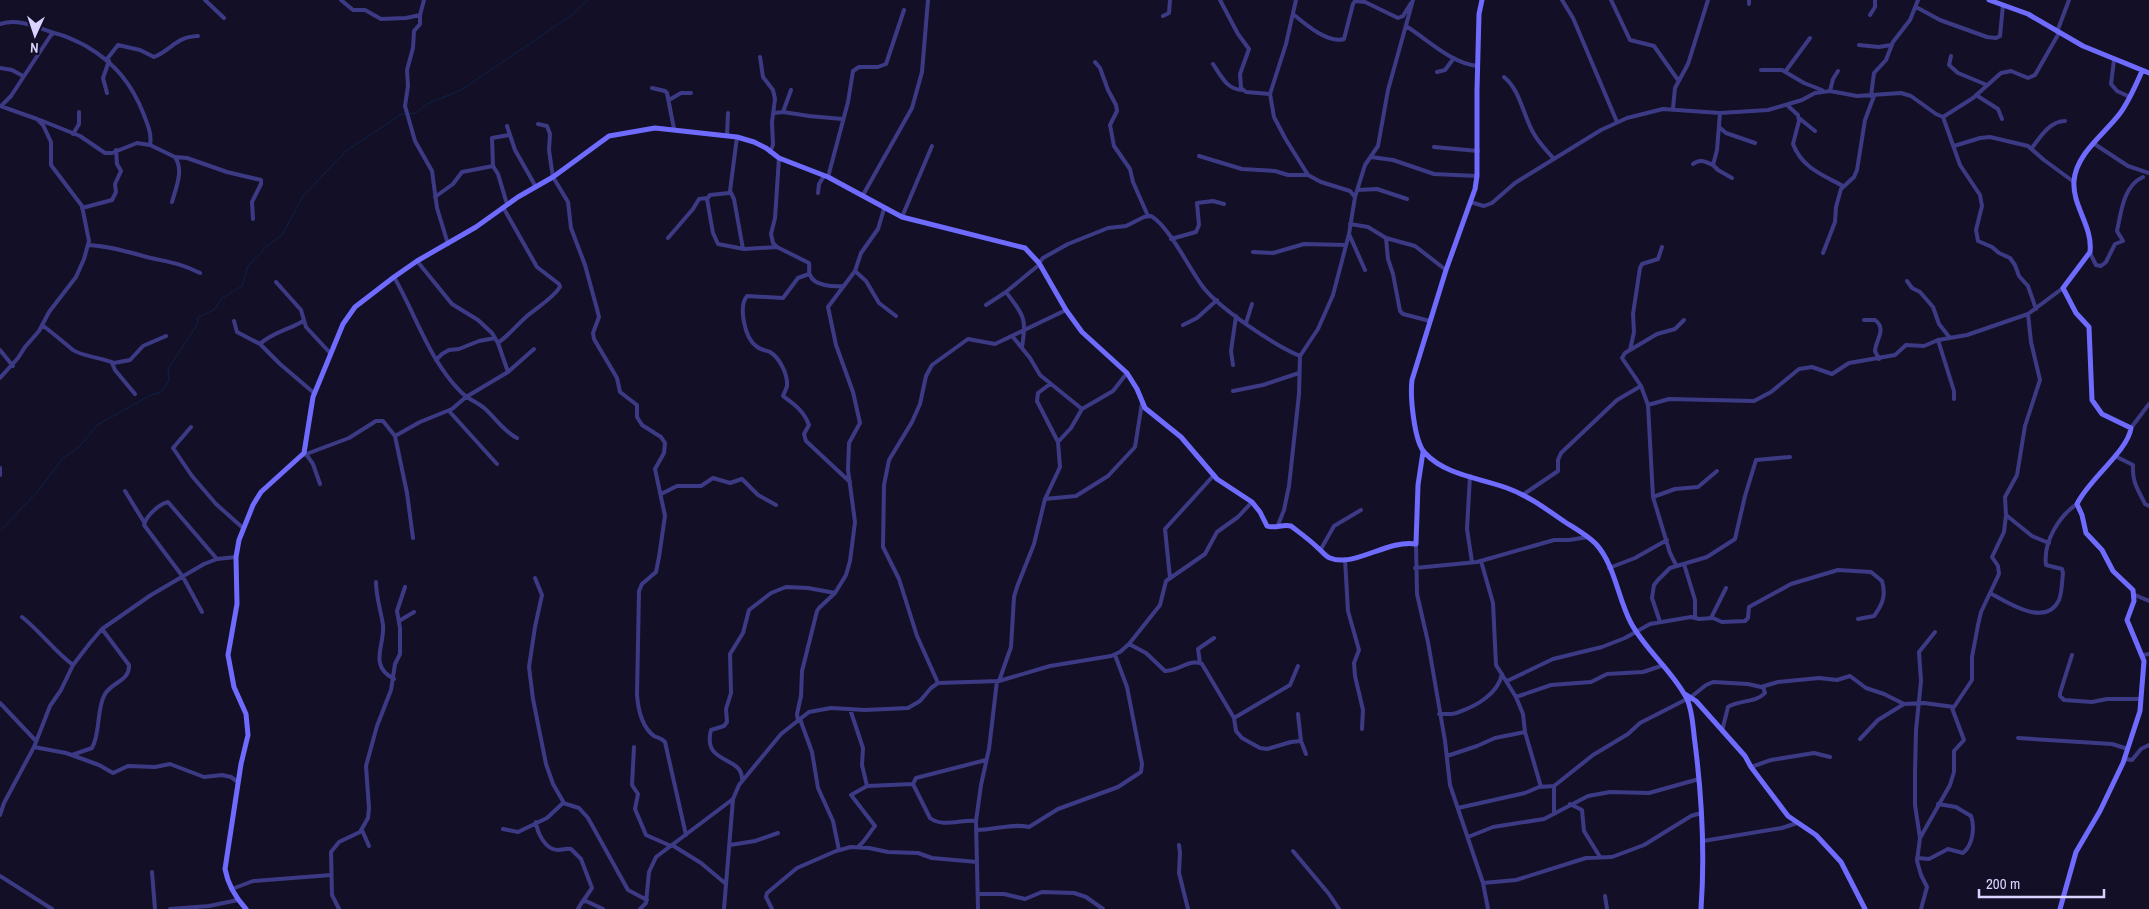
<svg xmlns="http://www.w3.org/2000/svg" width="2149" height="909" viewBox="0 0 2149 909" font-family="'Archivo Narrow',sans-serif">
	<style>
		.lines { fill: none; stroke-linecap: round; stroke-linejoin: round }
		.stream { stroke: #0c2248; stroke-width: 1 }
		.street { stroke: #3d3a85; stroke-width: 4 }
		.secondary { stroke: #6f6bff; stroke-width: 5 }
	</style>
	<rect width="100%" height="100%" fill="#130f26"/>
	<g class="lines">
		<path class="stream" d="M0 531 39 490 62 459 80 446 97 425 149 396 161 392 169 381 168 369 197 325 198 317 214 310 221 299 242 286 248 266 267 246 282 235 303 196 346 151 402 114 416 113 427 104 461 90 572 15 588 0"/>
		<path class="street" d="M205 0 224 18
			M341 0 353 10H365L381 19 406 18 420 15
			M424 0 420 15V24L414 31 413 48 407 70 408 86 405 106 415 141 432 171 437 208 448 244
			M1220 0 1238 34 1249 49 1240 74 1241 88 1246 92 1270 94
			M1296 0 1286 44 1270 94 1274 117 1285 138 1308 175 1321 182 1350 191 1355 197
			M1562 0 1573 18 1617 122
			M1611 0 1630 40 1654 46 1678 80
			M1749 4V0
			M1916 7 1940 20 1987 37 1996 38 2000 36 2003 5
			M1293 14C1305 24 1328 44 1344 39L1353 4 1355 1 1365 2 1398 18 1403 16 1411 3
			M1870 15 1875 7V0
			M1163 16 1169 13 1170 0
			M0 24C19 18 36 27 54 33
			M1406 26C1427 39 1452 64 1478 66
			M2057 32 2069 0
			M1859 45 1879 47 1891 45
			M1951 56 1949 65 1958 73 1987 85
			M760 57 763 77 773 90 775 99 772 122 773 145 770 152
			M107 59 118 45 140 50 154 57C173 49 175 37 198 36
			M2114 60 2111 84 2117 91 2130 97
			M1095 62 1100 68 1108 90 1116 105 1117 111 1110 125 1114 146 1130 169 1133 182 1148 216
			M1213 64C1221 76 1227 90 1243 90
			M0 68 12 70 23 76
			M1761 70H1782L1804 83 1822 90
			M1437 72 1445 70 1454 58
			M1785 72 1810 38
			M1504 77C1521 91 1523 116 1534 134 1539 143 1547 151 1554 159
			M652 88 665 91 667 93 674 129
			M1830 91 1833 79 1838 71
			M107 93 103 78 109 61
			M1976 95 1998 109 2002 119
			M1871 96 1874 73 1886 60 1893 42 1910 20 1918 0
			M669 100 681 93H691
			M1787 105 1798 115 1799 121 1793 144C1802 168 1823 175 1843 186
			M0 106 37 119 43 125 51 142V165L82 206 89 241 84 259 76 277 49 312 39 331 25 347 18 358 0 378
			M1 106 11 96 51 35 54 33C65 35 76 41 86 46 115 63 132 84 144 115 148 126 152 134 150 145
			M1673 108 1675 88 1688 64 1708 0
			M783 112 791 90
			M774 113 783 112 809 116 842 119
			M1720 113 1717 150 1713 165 1718 170 1732 178
			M1943 117 1960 165 1980 195 1982 206 1976 230 1978 241 1992 247 1999 253 2010 258 2015 265 2019 276 2028 286 2036 309
			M1799 118 1815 131
			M40 120 80 136 105 153H112L137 143 150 145 175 157C184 170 176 188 172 202
			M538 124 547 126 550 134 549 150 553 178
			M507 126 515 150 536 187
			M1719 127 1726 133 1755 143
			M73 134 79 124V112
			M727 136 728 113
			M737 137 730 191 729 193 710 195 707 199 713 233 718 244 744 249 777 247 809 263C810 267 808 272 810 275 814 286 834 287 843 286
			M2093 143 2128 166 2149 173
			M1954 146 1980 138 1990 137 2028 146 2044 160 2074 182
			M1434 147 1478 151
			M2032 148C2040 137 2050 121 2065 121
			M1199 156 1242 169 1275 171 1288 175H1308
			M175 157 187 158 227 172 261 180V184L252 202 253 219
			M1371 157 1393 160 1434 174 1477 176
			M1693 164C1700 158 1706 162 1713 165
			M493 166 492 138 509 135
			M553 177 568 202 571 228 585 265 597 309 599 317 593 333 594 339 617 378 620 392 637 405V417L642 425 661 437 665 443 664 453 655 469 665 516 659 557 656 572 642 584 639 591 637 695C638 708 642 727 654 736 658 738 661 738 665 742L686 835
			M828 177 848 102 853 71 859 67H878L886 64 904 10
			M1358 190 1377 189 1407 199
			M730 191 734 199 743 249
			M818 193 819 184 824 176
			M863 195 912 108 922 72 928 0
			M435 197 453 184 462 172 493 166 498 174 507 204
			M1470 202 1484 206 1492 203 1515 183 1601 130 1627 118 1663 109 1720 113 1768 110 1802 100 1815 93 1830 91 1857 96 1901 93 1911 96 1936 114 1943 117 1973 98 2001 73 2011 71 2028 78 2035 75 2059 33
			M82 208 112 200 116 192 115 184 121 171 117 164 116 150
			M902 217 932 146
			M1350 224 1368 227 1386 238 1415 246 1446 270
			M1349 234 1365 270
			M668 238 693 209 699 199 707 198
			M1386 238 1388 259 1393 274 1400 311 1403 314 1430 321
			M1171 239 1196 232 1199 225 1197 203 1213 201 1224 204
			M89 245C109 246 125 251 143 256 166 262 178 262 200 273
			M777 247 773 243 771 234 775 218 779 158
			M1253 252 1273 253 1304 244 1346 245
			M1823 253 1835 222 1836 207 1841 189 1854 177 1857 170 1865 120 1874 96
			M2090 253 2096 265 2101 266 2106 262 2115 244 2123 241 2117 231C2121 213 2123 186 2143 177
			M417 261 452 304 478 320 492 333 498 343 508 372
			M1039 263 1043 258 1068 244 1108 228 1126 226 1144 217 1151 216C1169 226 1190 270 1203 287 1220 309 1274 345 1300 356
			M855 271 866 281 879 303 896 316
			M809 274 798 278 783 298 747 296C738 307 745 338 756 346 760 350 766 350 770 352 780 358 788 375 787 386 786 390 784 393 783 396 794 404 804 411 809 425L804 434 806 441 850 482
			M394 277C416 315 429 360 461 392 468 399 476 402 483 407 495 417 503 431 517 438
			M1907 281 1912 288 1920 292 1933 307 1939 324 1950 338
			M276 282 301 310 306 327 331 354
			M1006 292C1024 316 1027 318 1022 347
			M986 305 1006 292 1040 264
			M2028 314 2031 342 2040 380 2025 426 2017 475 2005 497 2006 515 2032 536 2049 543
			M1864 320H1875C1887 329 1876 339 1875 351L1879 359
			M234 321 237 332 260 344 280 364 314 393
			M1246 323 1252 304
			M42 325C53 333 63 342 73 350 81 356 103 358 114 363L130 360 143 346 166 336
			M1183 325 1197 318 1217 300
			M1013 337 1030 358 1040 375 1082 409
			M1938 340 1954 391V399
			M498 343C509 335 517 325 527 316 539 306 552 299 560 287L559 284 537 267 503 207
			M260 344C273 332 289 330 303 321
			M0 350 13 366
			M1630 350 1634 332 1633 314 1640 268 1642 264 1658 259 1662 247
			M436 360 442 354 449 350 459 349 479 341 495 338
			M112 363 115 370 135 394
			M1233 365 1231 351 1236 316
			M1050 384 1038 393 1037 401 1058 442
			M1233 391 1263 385 1299 373
			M1648 405 1669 399 1754 401 1771 392 1799 369 1812 367 1832 374 1849 363 1895 355 1906 345 1924 346 1938 340 1967 335 2028 314 2063 288
			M449 411 497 464
			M191 427 173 448 192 476 216 504 243 528
			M2131 428 2149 404
			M395 436 420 422 452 409 466 397 508 372 534 349
			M306 454 313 464 320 484
			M301 456 349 438 376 421H383L395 436 407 493 413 538
			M2115 456 2133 465C2132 483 2138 489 2145 504L2149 506
			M0 468V475
			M1470 476 1467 529 1472 562
			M125 491 144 522
			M661 494 677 486H701L713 478 730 483 742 479 758 495 776 505
			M1524 494 1558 471V460L1561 453 1617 400 1641 386
			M1653 497 1675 489 1698 487 1717 471
			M1045 499 1076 496 1108 476 1135 447 1142 403
			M1278 525 1284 510 1289 486 1299 394 1300 356 1318 329 1333 295 1349 234 1355 197 1365 165 1378 146 1388 90 1413 0
			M1416 544 1417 594 1428 642 1445 741 1450 785 1483 883 1488 909
			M1321 549 1334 526 1361 510
			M1345 559 1348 611 1359 650 1354 663 1355 676 1363 710 1362 729
			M1481 561 1493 603 1496 665 1516 697 1523 714 1525 732 1541 787
			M1684 564 1695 600V618
			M1676 565 1670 553 1653 497 1648 405 1641 386 1622 358 1625 353 1657 334 1675 329 1684 320
			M1415 568 1477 562 1554 540H1569L1588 537
			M1609 568 1635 558 1667 540
			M535 578 542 595 535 627 529 667 533 699 546 764 553 784 564 803
			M1170 578 1165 529 1214 475
			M376 582C376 597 381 611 383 625 385 646 368 665 394 679
			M1990 593C2008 603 2046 628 2059 600 2062 593 2062 581 2063 573L2062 569 2046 565C2043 542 2059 516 2077 504
			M2135 595 2149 601
			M202 612 183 577 144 525C146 516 159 504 168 502L217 559
			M22 617C41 632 54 651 73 665
			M1711 618 1726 588
			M399 621 414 612
			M1660 622 1652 598 1654 585 1658 580 1670 568 1707 557 1735 539 1745 496 1756 460 1790 457
			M1129 644 1146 653 1165 671C1178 671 1191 658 1202 664L1234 718 1236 731 1242 738 1260 748 1267 749 1291 742 1301 741
			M2072 655 2060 693V696L2064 700 2092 702 2107 699H2141
			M2143 655 2149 654
			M1200 663 1198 649 1214 638
			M999 681 1011 647 1014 597 1017 587 1034 544 1045 499 1060 467 1058 442 1071 428 1082 409 1113 391 1127 373
			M1507 681 1553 659 1602 647 1625 638 1650 624 1691 617 1699 619 1713 618 1722 622 1745 621 1748 618 1749 607 1791 584 1838 570 1871 572 1882 581C1886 595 1883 604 1874 616L1858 619
			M938 683 917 636 899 579 883 547 884 485 889 460 912 422 920 404 926 376 932 365 968 339 995 344 1066 310
			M1516 697 1551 685 1591 682 1607 674 1643 672 1661 666
			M1691 697 1706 685 1713 682 1748 684 1761 687 1778 682 1819 678 1837 680 1850 676 1866 688 1884 694 1904 704 1924 703 1954 707 1972 680V657L1978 625 1981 612 1999 574 1998 566 1992 557 2004 532 2006 515
			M0 703 36 741
			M850 709 863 748 862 765 867 786
			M1298 714 1301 741 1306 754
			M1439 714C1446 714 1454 715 1459 712 1476 706 1498 694 1502 674
			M1234 718 1290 685 1298 666
			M800 719 812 752 818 788 833 821 839 850
			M798 721 797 714 801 696 802 671 817 611 819 608 835 593 846 575 850 561 855 522 848 470 849 443 860 423 853 392 836 345 828 307 855 271 861 253 878 229 884 209
			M1722 731 1728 707C1738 700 1756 703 1765 693L1763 687
			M2018 738 2112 744 2128 749
			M1860 739 1878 720 1904 704
			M34 747 66 753 99 765 113 773 128 766 155 767 170 764 204 777 222 775 231 777 238 782
			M634 747 632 785 638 794 635 809 646 835 671 846
			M72 755 92 748C101 732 96 709 105 694 112 682 130 681 129 665L102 629
			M1447 756 1477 746 1495 738 1525 732
			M2124 759 2132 760 2141 749 2149 745
			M1751 767 1771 760 1814 753 1830 757
			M742 779C742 755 702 765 711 730L724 726 727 722 726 709 731 693 730 654 743 633 749 610 771 593 786 587 808 588 835 593
			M913 784 916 778 986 760
			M1570 804 1582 810 1584 831 1600 857
			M1458 808 1525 793 1539 787 1554 786 1593 755 1628 734 1640 723 1687 699
			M1554 814V786
			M0 815 4 803 34 747 50 706 61 690 73 665 90 643 102 629 151 595 204 564 217 559 236 557
			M536 822C537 832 545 850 558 850 563 850 566 848 571 849L581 859 592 888 583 901
			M503 829 518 832 547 818 563 803 579 808 588 818 628 890 647 900
			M362 830 369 846
			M976 830C995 830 1011 823 1029 827L1058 809 1118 787 1141 772 1142 764 1127 687 1115 655
			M1468 837 1493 827 1544 819 1588 796 1610 792 1649 793 1699 779
			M1920 838 1950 785 1954 772V751L1964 740 1952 708
			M1703 841 1782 828 1797 823
			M672 845 701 863 726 884
			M730 845 755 841 778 833
			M1179 845 1180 853 1179 873 1188 909
			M859 846C866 840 869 833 875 826L851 795 867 786 913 784 930 818C943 828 961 819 976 821
			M1293 851 1329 894 1339 909
			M1917 858 1929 859 1948 849 1963 853C1973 845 1975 827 1971 816L1956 807 1938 804
			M152 872 155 909
			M0 876 52 909
			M1483 883 1516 880 1586 858 1612 857 1644 845 1691 816 1701 813
			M232 889 253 881 331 875
			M979 894H1004L1025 899 1042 892 1074 893 1086 897 1103 909
			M1605 896 1607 909
			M170 909 209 906 238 900
			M339 909 332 895 331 852 339 842 360 832 368 818 369 808 366 766 377 726 391 690 395 664 400 654V628L397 611 405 587
			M578 909 582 902 586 901 603 909
			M640 909 646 903 649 872 656 857 733 799 739 785 781 734 809 712 831 708 865 710 908 708 920 701 931 688 938 683 999 681 1050 666 1111 656 1120 652 1129 644 1160 605 1166 581 1205 554 1217 532 1238 517 1252 502
			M724 909 733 799
			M772 909 766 897 767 893 797 868 836 851 851 847 869 848 888 852 918 853 932 858 977 862
			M978 909 976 821 981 785 989 749 997 681
			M1921 909 1927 887 1921 875 1917 861 1920 838 1915 805V773L1916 730 1921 681 1919 652 1935 632"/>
		<path class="secondary" d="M1482 0 1479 14 1477 90V176L1475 189 1446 270 1412 380C1410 396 1414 442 1425 453 1445 475 1480 478 1507 488 1529 496 1546 509 1565 522 1576 529 1587 535 1596 544 1615 565 1618 599 1631 623 1646 651 1673 671 1687 699 1693 712 1693 729 1695 743 1702 798 1705 854 1701 909
			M1989 0 2028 14 2083 46 2149 73
			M1685 694 1696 701 1745 756 1751 767 1788 816 1816 835 1841 862 1865 909
			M246 909C235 897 228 885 225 869L241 764 248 735 246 714 234 687 228 655 237 604 236 557 239 540 253 505 261 492 304 453 313 397 343 324 355 307 394 277 417 261 476 227 518 197 553 177 609 136 655 128 737 137 754 142 766 148 779 158 828 177 902 217 1025 248 1039 263 1066 310 1082 332 1127 373 1137 389 1145 408 1181 437 1217 479 1252 502 1260 512 1267 526C1275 529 1282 524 1291 526 1300 533 1310 540 1318 548 1322 551 1325 556 1330 558 1354 568 1388 539 1416 544L1418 485 1423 452
			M2060 909 2076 852 2100 811 2123 763 2140 711 2144 661 2127 620 2134 601 2133 590 2113 571 2102 550 2086 533 2082 515 2077 504C2088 480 2128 451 2131 428L2102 414 2092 400 2089 327 2076 313 2063 288 2090 252C2093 226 2072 206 2074 181 2076 153 2106 133 2121 112 2130 99 2136 85 2142 71"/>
	</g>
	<g transform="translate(35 35) rotate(183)" stroke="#130f26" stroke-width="4" paint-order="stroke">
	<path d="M0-4L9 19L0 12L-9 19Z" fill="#d9d4ff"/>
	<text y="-8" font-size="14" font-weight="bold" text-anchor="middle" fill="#d9d4ff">N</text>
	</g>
	<path d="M1979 889v8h125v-8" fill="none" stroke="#d9d4ff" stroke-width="2.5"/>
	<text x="1986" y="889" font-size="15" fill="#d9d4ff" stroke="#130f26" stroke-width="4" paint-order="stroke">200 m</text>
</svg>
